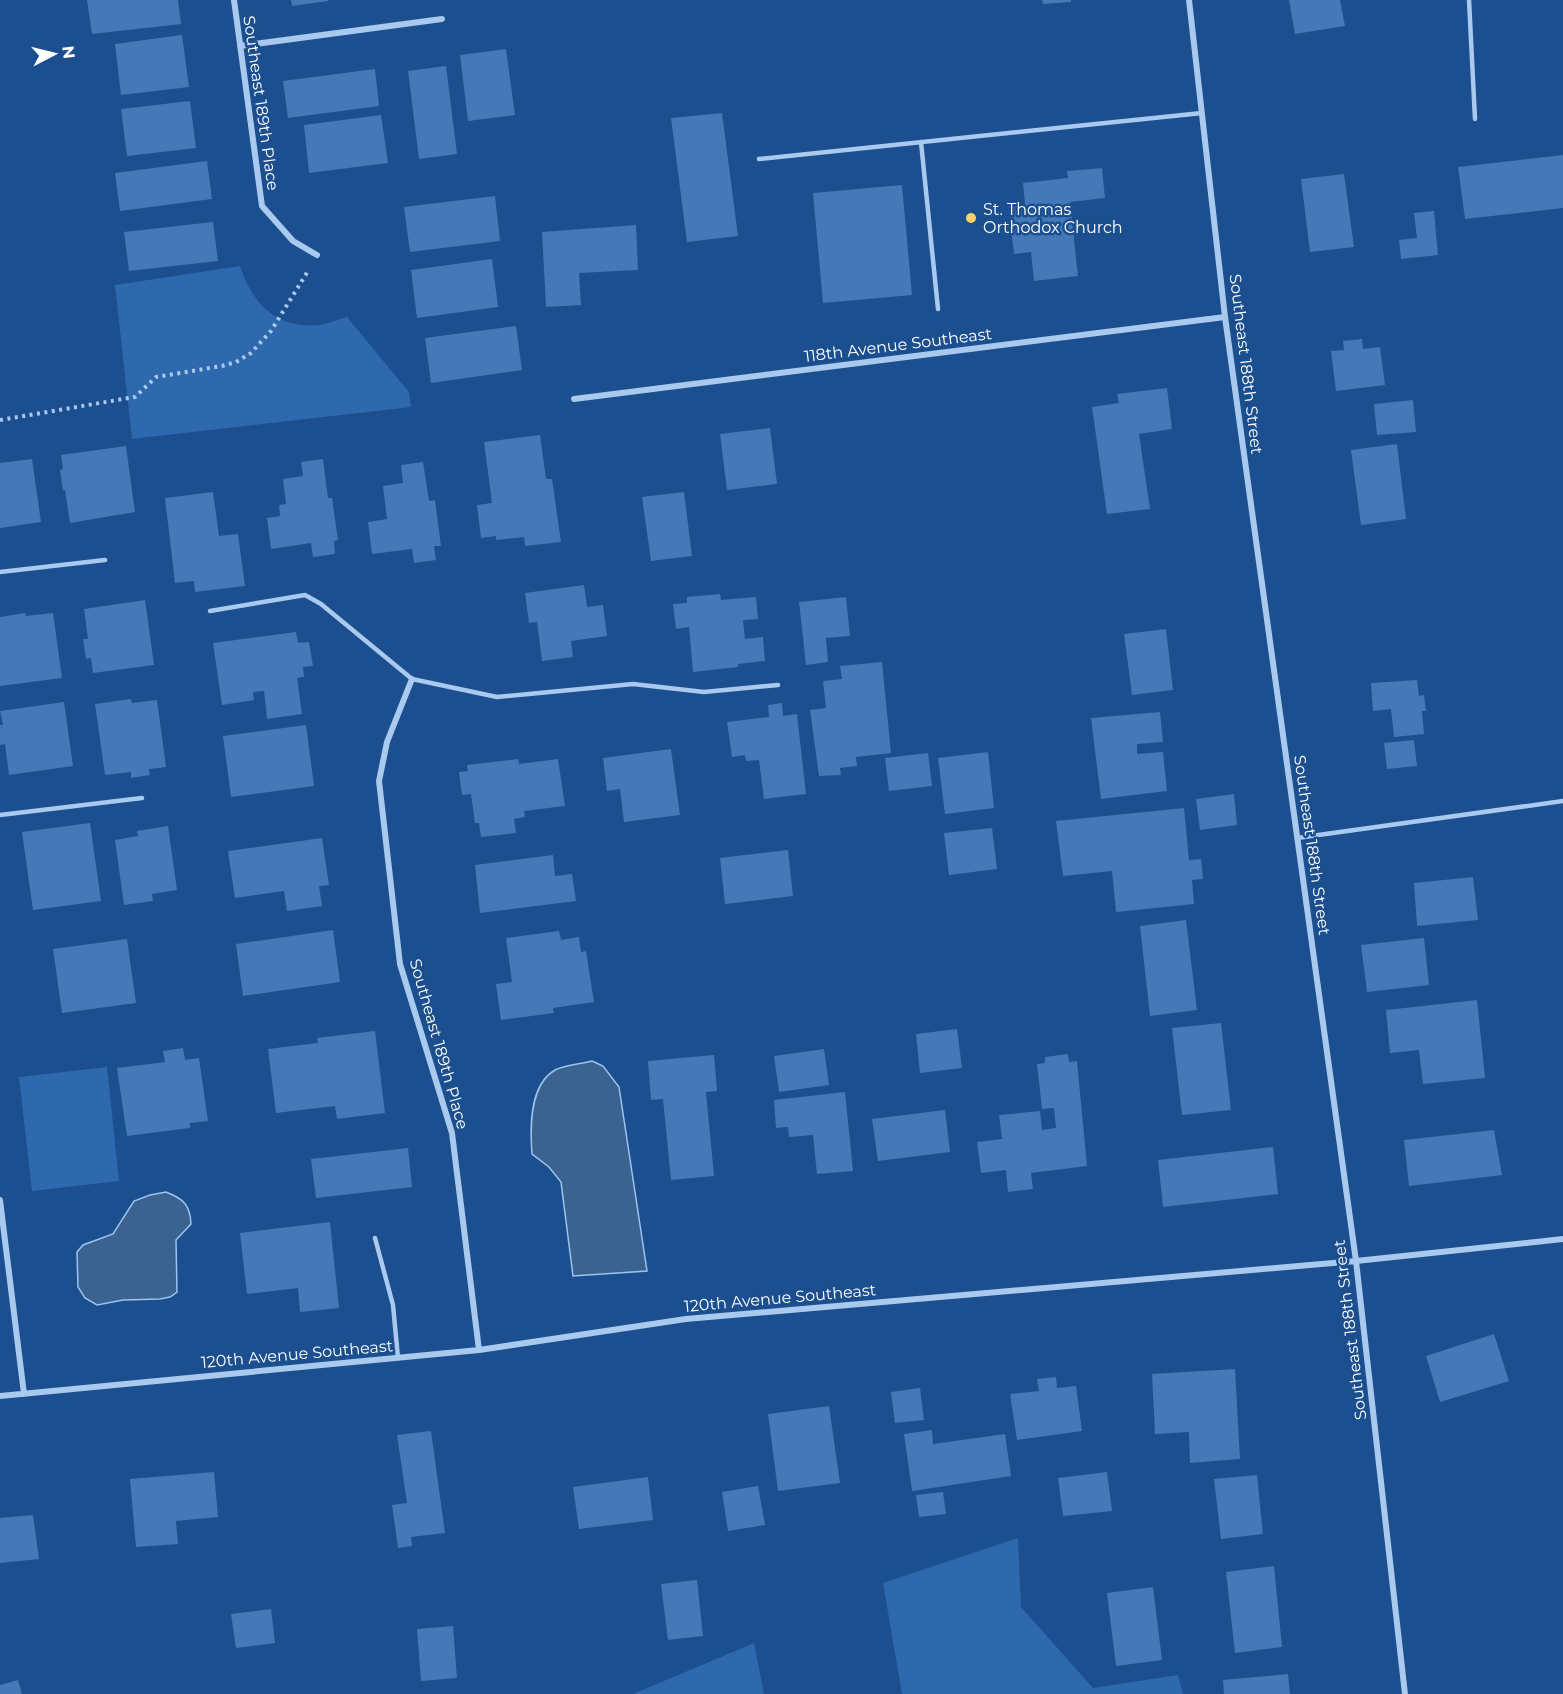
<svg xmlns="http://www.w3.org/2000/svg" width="1563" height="1694" viewBox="0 0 1563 1694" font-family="Montserrat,sans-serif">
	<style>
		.green { fill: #2e69ad }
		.water { fill: #3c6290; stroke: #9cc4f0; stroke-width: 1.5 }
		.building { fill: #4478b7 }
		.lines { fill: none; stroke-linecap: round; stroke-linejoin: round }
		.path { stroke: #a9c9ee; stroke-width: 4; stroke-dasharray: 3 4.5; stroke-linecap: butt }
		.service { stroke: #a9c9ee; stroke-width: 4.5 }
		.minor { stroke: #a9c9ee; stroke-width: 6 }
		.poi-dot { fill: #ffd166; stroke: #1b4f8f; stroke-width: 2 }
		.labels { text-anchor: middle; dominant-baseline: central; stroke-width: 5; stroke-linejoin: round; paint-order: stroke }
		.street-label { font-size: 16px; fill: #fff; stroke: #1b4f8f }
		.poi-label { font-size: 16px; fill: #fff; stroke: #1b4f8f; text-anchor: start }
	</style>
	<rect width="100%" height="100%" fill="#1b4f8f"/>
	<path class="green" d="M240 266C252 304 277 329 319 325 328 324 338 319 347 317L409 392 411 407 132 439 115 285Z
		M107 1067 119 1181 32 1191 19 1077Z
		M1018 1538 1021 1607 1093 1688 1178 1675 1183 1694H902L883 1583Z
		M754 1643 764 1694H633Z"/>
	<path class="water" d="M592 1061 603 1066 619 1087 647 1271 573 1276 561 1182 549 1167 532 1154C530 1128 529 1085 555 1070 565 1065 581 1064 592 1061Z
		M166 1192C184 1199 190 1205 191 1224L176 1240 177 1292 170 1297 160 1299 123 1300 97 1305 85 1298 78 1287 77 1252 83 1245 113 1234 134 1201 150 1195Z"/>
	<path class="building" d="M87 0H178L181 24 92 34Z
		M291 0H328V1L292 6Z
		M1042 0H1071V2L1043 4Z
		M1289 0H1340L1345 26 1295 34Z
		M182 35 189 87 121 95 115 44Z
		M506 49 515 115 468 121 460 55Z
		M446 66 457 154 419 159 408 71Z
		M375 69 379 106 288 118 283 81Z
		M190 101 196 148 127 156 121 109Z
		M722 113 738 236 687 242 671 118Z
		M381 115 388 163 309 173 304 125Z
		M1563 155V208L1465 219 1458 167Z
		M207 161 212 199 120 211 115 173Z
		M1102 168 1105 198 1070 202 1078 276 1034 281 1031 252 1014 254 1008 205 1025 204 1023 183 1068 178 1067 171Z
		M1344 174 1354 247 1310 252 1301 179Z
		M902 185 912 295 823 303 813 193Z
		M495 196 500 241 410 252 404 207Z
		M1434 211 1438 255 1401 259 1399 240 1417 238 1414 213Z
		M213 222 218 261 129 271 124 232Z
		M636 225 638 270 579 273 581 305 546 307 542 232Z
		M492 259 498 307 417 318 411 270Z
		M516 326 522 370 431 383 425 338Z
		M1362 339 1363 349 1380 347 1385 385 1336 391 1331 351 1344 350 1343 341Z
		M1167 388 1172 429 1139 434 1150 509 1107 514 1092 407 1119 403 1117 394Z
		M1413 400 1416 432 1377 435 1374 404Z
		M770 428 777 484 727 490 720 434Z
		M540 435 546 479H552L561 542 525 546 524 537 496 540V536L481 538 477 505 492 503 484 442Z
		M1397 444 1406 519 1361 525 1351 450Z
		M126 446 135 512 70 523 65 490H63L60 470 63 469 61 455Z
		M32 459 41 522 0 528V463Z
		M323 459 328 498H332L338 540 334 541 335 554 313 557 311 543 271 549 267 518 280 516 279 505 286 504 283 479 303 476 301 462Z
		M423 462 429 501 435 500 441 546H434L436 560 414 563 412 549 372 554 368 522 387 519 383 486 403 483 401 465Z
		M213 492 219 536 238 534 245 586 195 592 194 581 175 583 165 498Z
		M684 492 692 556 651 561 642 497Z
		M584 585 587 607 603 605 607 636 571 641 573 657 542 661 537 622 529 623 525 593Z
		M720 594 721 600 756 597 758 619 743 620 745 639 763 637 765 661 738 664V667L693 672 689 627 676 629 673 604 687 603V597Z
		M846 597 850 636 826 638 828 662 806 665 799 602Z
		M145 600 154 665 93 673 91 658 86 659 83 639H88L84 609Z
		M25 613 26 616 53 613 62 678 0 686V617Z
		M1166 629 1173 690 1132 695 1124 634Z
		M296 632 298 643 309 642 313 666 303 667 304 677 297 678 302 714 267 719 264 691 253 692 254 700 222 705 213 643Z
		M882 662 891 753 856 757 857 766 840 768 841 775 819 776 810 710 826 708 823 681 842 679 840 666Z
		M1417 680 1419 696 1424 695 1426 711H1422L1424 734 1394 737 1391 709 1373 711 1371 683Z
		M131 699 132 703 157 700 166 767 149 769 150 775 131 778V772L105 775 95 704Z
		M64 702 73 766 9 775 5 744 0 745V725H3L0 711Z
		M782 703 783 716 797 714 806 794 764 799 759 760 746 761 745 755 732 757 727 722 769 717 768 705Z
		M1160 712 1163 742 1137 744V754L1163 752 1167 791 1101 799 1091 718Z
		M306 725 314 786 231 797 223 736Z
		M1414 740 1417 766 1387 769 1384 743Z
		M671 749 680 815 624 822 620 789 607 791 603 758Z
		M988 752 994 808 945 814 938 758Z
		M928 753 932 786 889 791 885 758Z
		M518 759 519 764 558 759 565 806 524 811 525 817 514 819 516 833 481 837 479 823H475L471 794 462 795 459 772 468 771 467 765Z
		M1234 794 1237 825 1200 830 1196 799Z
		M1184 808 1189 860 1201 859 1203 879 1192 880 1194 904 1116 912 1112 871 1063 876 1056 821Z
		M90 823 101 901 33 910 22 832Z
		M168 826 177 890 152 894 153 901 124 905 115 840 138 836 137 831Z
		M992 828 997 869 949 875 944 833Z
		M322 838 329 885 319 886 322 906 287 911 284 891 235 898 228 851Z
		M788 850 793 896 725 904 720 858Z
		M553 855 555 876 572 874 576 901 480 913 475 865Z
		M1473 877 1478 920 1417 926 1414 883Z
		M1186 920 1197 1010 1150 1016 1140 926Z
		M333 930 340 982 243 996 236 944Z
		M559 931 561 940 579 937 581 952 586 951 594 1002 553 1008 554 1013 501 1020 496 984 512 982 506 938Z
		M1424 938 1429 985 1367 992 1361 945Z
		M127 939 136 1003 62 1013 53 949Z
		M1477 1000 1485 1078 1423 1084 1419 1050 1390 1053 1386 1010Z
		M1221 1023 1231 1110 1182 1115 1172 1028Z
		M957 1029 962 1068 920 1073 916 1034Z
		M375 1031 385 1113 337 1119 335 1106 276 1113 268 1049 318 1043 317 1038Z
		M183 1048 185 1060 199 1058 208 1121 190 1123V1128L127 1136 117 1068 165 1062 163 1051Z
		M824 1049 829 1085 779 1092 774 1056Z
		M1068 1054 1069 1062 1077 1061 1087 1166 1031 1173 1033 1189 1008 1192 1006 1170 981 1173 977 1142 1002 1139 999 1115 1040 1111 1042 1130 1056 1128 1054 1108 1042 1109 1037 1064 1045 1063V1057Z
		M714 1055 717 1091 706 1092 714 1176 671 1180 663 1099 651 1100 648 1061Z
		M845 1092 853 1171 817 1174 813 1135 789 1137 788 1127 776 1128 774 1100Z
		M945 1110 950 1152 878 1161 872 1119Z
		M1494 1130 1502 1175 1409 1186 1404 1140Z
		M1273 1147 1278 1194 1163 1207 1158 1160Z
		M408 1148 412 1187 316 1198 311 1159Z
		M330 1222 339 1308 300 1312 298 1288 247 1294 240 1233Z
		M1494 1334 1509 1381 1440 1402 1426 1356Z
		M1235 1369 1240 1459 1190 1463 1189 1432 1155 1434 1152 1374Z
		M1056 1377 1057 1388 1076 1386 1082 1431 1017 1440 1010 1394 1039 1391 1037 1379Z
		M920 1388 924 1420 895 1423 891 1392Z
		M829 1406 840 1483 778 1491 768 1414Z
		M932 1430 933 1444 1005 1434 1011 1476 912 1491 904 1434Z
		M431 1431 445 1533 411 1537 412 1546 398 1548 392 1505 407 1503 397 1435Z
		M214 1472 218 1517 176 1521 178 1544 136 1547 130 1479Z
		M1107 1472 1112 1511 1063 1516 1058 1478Z
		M1257 1475 1263 1534 1221 1539 1214 1479Z
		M648 1477 653 1520 579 1529 573 1487Z
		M758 1486 765 1525 728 1531 722 1492Z
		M943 1492 946 1514 919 1517 916 1495Z
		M33 1515 39 1559 0 1563V1518Z
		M1274 1566 1282 1647 1235 1653 1226 1572Z
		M697 1580 703 1636 668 1640 661 1584Z
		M1153 1587 1162 1660 1116 1666 1107 1593Z
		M271 1609 275 1643 236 1648 231 1614Z
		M453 1626 457 1678 421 1681 417 1629Z
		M1288 1674 1290 1694H1224L1223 1680Z
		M18 1680 22 1694H0V1685Z"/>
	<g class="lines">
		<path class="path" d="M0 420 135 397 156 377 222 366 236 362 251 353 271 331 308 271"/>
		<path class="service" d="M1469 0 1475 119
			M921 142 938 309
			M759 159 1202 113
			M0 572 105 560
			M210 611 305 595 321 604 412 679 497 697 633 684 704 692 778 685
			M0 815 142 798
			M1297 838 1563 801
			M375 1238 393 1305 398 1358"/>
		<path class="minor" d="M234 0 262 206 293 241 317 255
			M1189 0 1225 317 1356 1261 1405 1694
			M240 46 442 19
			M574 399 1225 317
			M412 679 387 742 379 781 400 964 452 1133 479 1350
			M0 1200 24 1394
			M0 1396 479 1350 686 1319 1356 1261 1563 1239"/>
	</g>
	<circle class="poi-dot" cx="971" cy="218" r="6"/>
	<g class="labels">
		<g class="street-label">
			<text transform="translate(261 103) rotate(82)">Southeast 189th Place</text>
			<text transform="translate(898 345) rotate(-7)">118th Avenue Southeast</text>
			<text transform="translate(1246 364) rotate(83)">Southeast 188th Street</text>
			<text transform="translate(1312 845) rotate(82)">Southeast 188th Street</text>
			<text transform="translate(439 1044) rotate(74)">Southeast 189th Place</text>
			<text transform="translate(780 1298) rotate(-5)">120th Avenue Southeast</text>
			<text transform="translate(1350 1330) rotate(-97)">Southeast 188th Street</text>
			<text transform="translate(297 1354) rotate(-5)">120th Avenue Southeast</text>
		</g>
		<g class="poi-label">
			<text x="983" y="209">St. Thomas<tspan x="983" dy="18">Orthodox Church</tspan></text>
		</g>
	</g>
	<g transform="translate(54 54) rotate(83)" stroke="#1b4f8f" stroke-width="4.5" paint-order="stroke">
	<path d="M0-4.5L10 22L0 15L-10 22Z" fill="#ffffff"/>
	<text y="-9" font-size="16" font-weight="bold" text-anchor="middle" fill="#ffffff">N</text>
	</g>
</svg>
